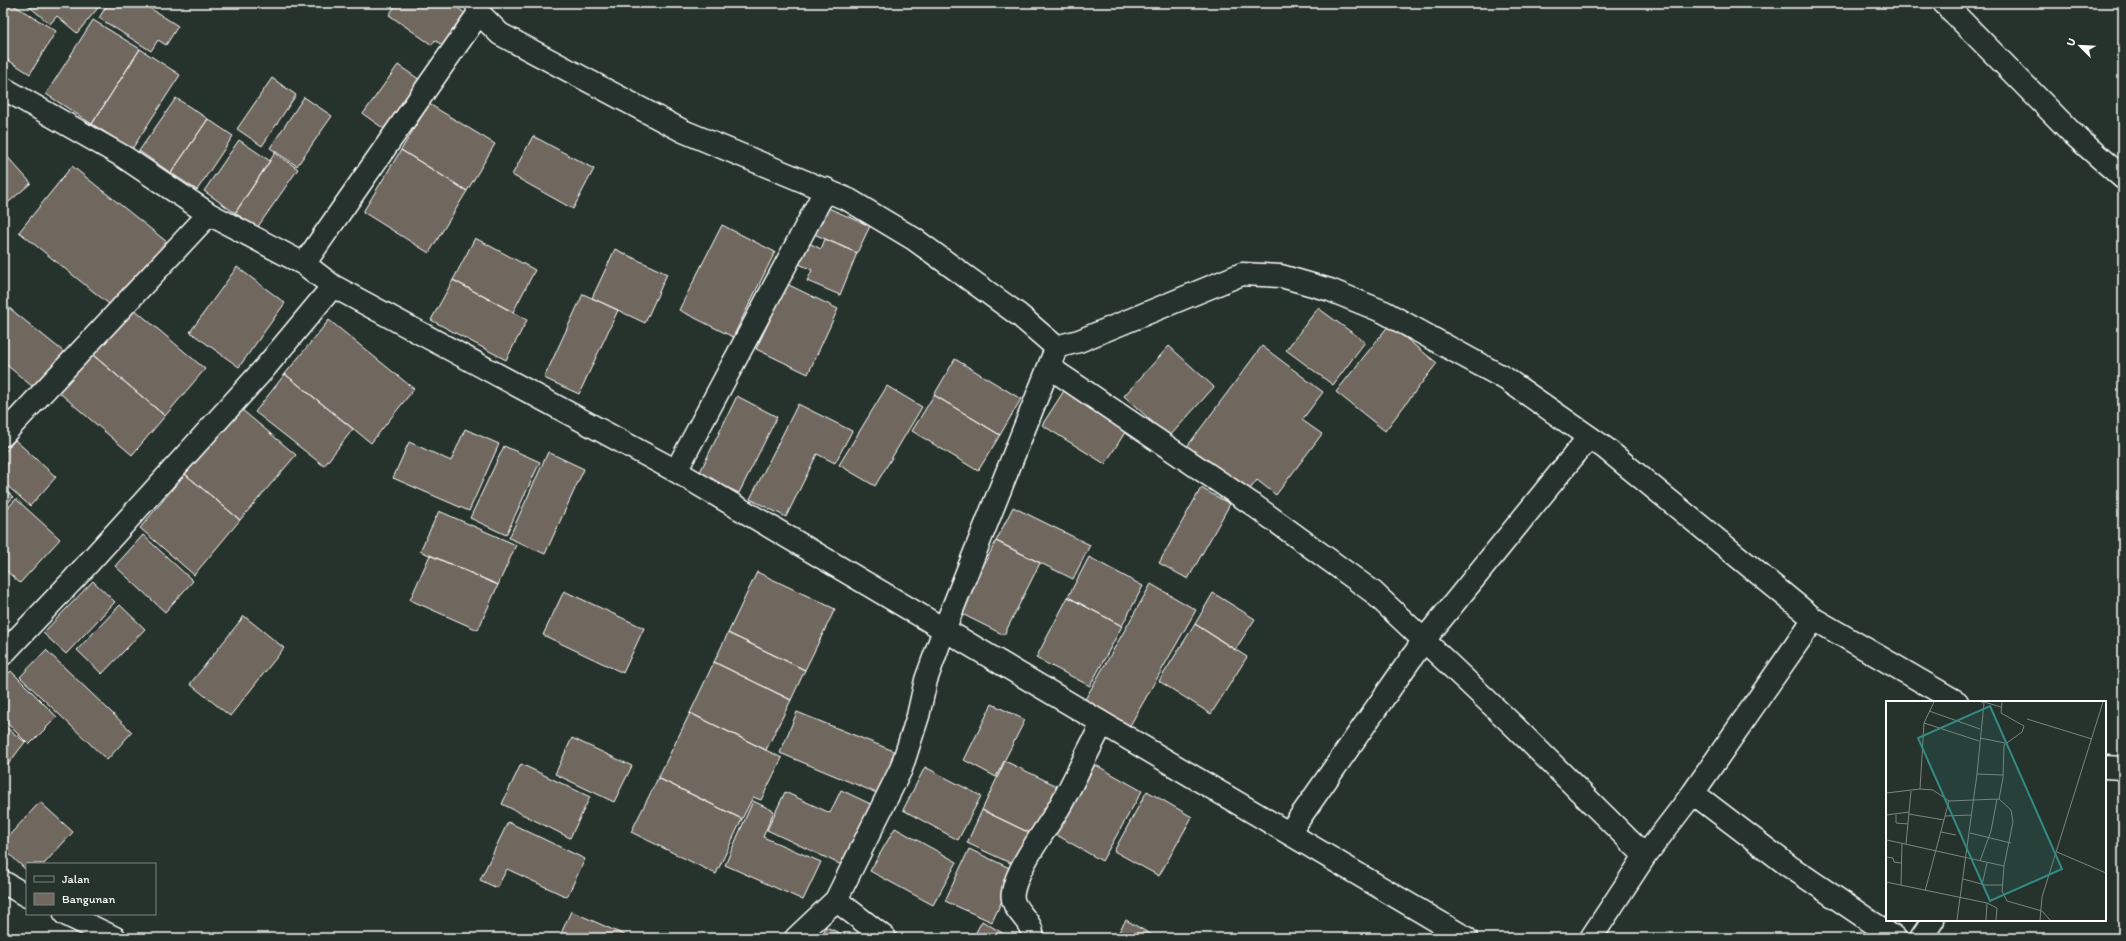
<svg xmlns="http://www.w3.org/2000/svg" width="2126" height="941" viewBox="0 0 2126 941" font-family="Itim,sans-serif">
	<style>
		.building { fill: #70685f; stroke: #fff }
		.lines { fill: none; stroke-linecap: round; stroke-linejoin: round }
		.street-casing { stroke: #fff; stroke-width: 25 }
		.street { stroke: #26332d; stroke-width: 22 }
		.inset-road { fill: none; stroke: #7d8581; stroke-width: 1 }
		.view { fill: #338b84; fill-opacity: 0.15; stroke: #338b84; stroke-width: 2 }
		.inset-edge { fill: none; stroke: #fff; stroke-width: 2 }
	</style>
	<rect width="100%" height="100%" fill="#26332d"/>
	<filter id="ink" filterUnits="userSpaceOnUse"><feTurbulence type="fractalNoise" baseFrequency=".025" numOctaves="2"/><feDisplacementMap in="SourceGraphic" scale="8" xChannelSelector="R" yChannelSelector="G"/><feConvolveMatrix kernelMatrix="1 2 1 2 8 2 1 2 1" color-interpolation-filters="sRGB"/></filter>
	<g filter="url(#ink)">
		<path class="building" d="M3 3H10L56 31 30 74 3 57Z
			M25 3H102L77 33 57 16 50 24Z
			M108 3H142L178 26 166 45 158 40 151 51 99 18Z
			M397 3H462L458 8 466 14 444 47 435 40 432 45 389 15Z
			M93 20 140 49 92 124 46 94Z
			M140 49 180 75 132 149 92 124Z
			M398 65 426 84 390 133 363 114Z
			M272 78 296 95 262 146 237 129Z
			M304 97 332 116 297 166 270 148Z
			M176 98 208 119 171 173 139 151Z
			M429 104 495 144 467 191 401 150Z
			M208 119 233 136 197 190 171 173Z
			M533 136 594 169 573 209 512 175Z
			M239 140 270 161 235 213 204 191Z
			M401 150 467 191 429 253 363 212Z
			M3 152 31 183 3 207Z
			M275 153 298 169 257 228 235 213Z
			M72 166 167 242 114 308 19 232Z
			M826 207 870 226 857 253 814 234Z
			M722 225 775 252 733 337 679 310Z
			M475 238 535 270 513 312 453 280Z
			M825 239 857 253 840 295 807 281 812 270 799 264 809 243 821 249Z
			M615 249 667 274 645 323 592 298Z
			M237 267 285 303 239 367 190 332Z
			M453 280 527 320 506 360 431 320Z
			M787 284 838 309 808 374 756 349Z
			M583 294 618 310 579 394 544 378Z
			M127 303 205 369 165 416 87 350Z
			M8 307 69 356 39 392 3 362V313Z
			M1318 308 1365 342 1333 385 1286 350Z
			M329 320 414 389 371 443 285 374Z
			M1389 325 1437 363 1385 431 1336 392Z
			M1169 346 1214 387 1169 437 1124 396Z
			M1262 346 1323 392 1302 420 1322 434 1276 495 1257 480 1247 493 1186 448Z
			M87 350 165 416 132 455 55 389Z
			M955 359 1021 399 1000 435 934 395Z
			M285 374 353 429 324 466 255 412Z
			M887 386 922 407 875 486 839 465Z
			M1067 386 1129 426 1105 464 1042 425Z
			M934 395 1000 435 978 471 912 431Z
			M737 396 777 417 739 493 699 474Z
			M798 404 852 431 835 463 817 454 786 517 750 499Z
			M241 409 296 455 240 520 185 474Z
			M465 429 499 444 469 511 393 478 409 442 451 461Z
			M15 440 56 477 30 506 3 482V454Z
			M504 446 540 462 506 535 470 518Z
			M548 452 584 469 545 554 509 538Z
			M185 474 240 520 194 575 140 528Z
			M3 488 13 497 3 509Z
			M1201 488 1230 504 1188 579 1159 563Z
			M16 499 60 539 20 583 3 568V513Z
			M1013 507 1090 545 1073 579 996 541Z
			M439 511 516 545 498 585 420 551Z
			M143 535 193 581 165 612 115 566Z
			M996 541 1040 563 1004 635 960 613Z
			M430 555 498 585 478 630 410 600Z
			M1089 557 1143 586 1122 626 1068 597Z
			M757 572 835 609 805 670 728 633Z
			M93 581 115 602 66 654 43 633Z
			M1151 584 1196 610 1128 729 1083 703Z
			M564 591 644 628 623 673 543 635Z
			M1213 593 1255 619 1235 650 1195 624Z
			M1068 597 1122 626 1090 686 1036 658Z
			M120 605 145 629 102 674 77 650Z
			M244 616 284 648 230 716 190 684Z
			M1195 624 1247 657 1211 714 1159 681Z
			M728 633 805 670 791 700 714 662Z
			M46 650 132 732 107 760 20 677Z
			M714 662 791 700 766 750 690 713Z
			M11 671 57 717 29 745 3 719V679Z
			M992 704 1025 720 996 777 964 760Z
			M797 712 901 754 884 796 780 753Z
			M690 713 782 758 761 800 753 797 742 819 658 778Z
			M3 725 25 742 3 771Z
			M572 738 632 766 614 802 555 774Z
			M1005 761 1057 786 1034 835 982 810Z
			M521 764 590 797 570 838 502 804Z
			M1094 764 1142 791 1102 861 1055 834Z
			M925 767 981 796 958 840 903 810Z
			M658 778 742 819 716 874 631 832Z
			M841 790 877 807 848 868 767 830 785 792 830 813Z
			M1147 791 1192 817 1159 876 1114 851Z
			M753 801 774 811 763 837 821 862 803 900 725 865Z
			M40 802 73 832 44 864H27V871L3 848V842Z
			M982 810 1034 835 1019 867 967 843Z
			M508 822 585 859 567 897 507 869 497 888 480 880Z
			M895 828 957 862 933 905 870 871Z
			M969 849 1016 871 992 922 945 901Z
			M571 911 631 938H559Z
			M1126 920 1157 938H1115Z
			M982 921 1011 938H973Z
			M826 927 851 938H821Z"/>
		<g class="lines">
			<defs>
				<path id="street" d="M476 3 479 13 500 34 683 131 849 200 914 239 1019 315 1056 347 1079 341 1242 274 1281 276 1330 290 1384 312 1506 379 1605 448 1814 619 1693 793 1645 856 1591 938
					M1944 3 2073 134 2123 178
					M3 88 124 157 209 214 304 264 333 286 676 471 1466 938
					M304 264 479 13
					M1049 367 1252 504 1373 592 1513 725 1645 856
					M3 435 209 214
					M676 471 826 189
					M1814 619 1957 702
					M3 654 74 579 264 369 333 286
					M2105 767 2123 768
					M1693 793 1789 866 1895 938
					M1289 833 1424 640 1589 437
					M3 882 27 896
					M65 914 115 938
					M796 938 836 900
					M885 938 836 900 901 769 918 716 926 680 944 630 1054 354
					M1032 938C1035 920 1009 911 1013 892 1018 865 1046 830 1060 806 1075 779 1088 751 1102 724
					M1921 938 1933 920"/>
			</defs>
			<use href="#street" class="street-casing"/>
			<use href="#street" class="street"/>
		</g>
	</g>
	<g transform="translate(1886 701)">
		<rect width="220" height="220" fill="#26332d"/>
		<path class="inset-road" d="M98 1 115 6M43 10 94 28M141 18 206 38M38 22 48 1M94 37 119 42M91 73 117 74M34 88 47 89 63 100M0 92 34 88 38 22 93 40M23 113 58 119M0 114 23 111M10 114V122L22 123M59 115 86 114M55 131 70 134M84 132 125 142M1 139 118 165 127 121 125 109 113 98 117 77 118 44 136 31 138 25 115 12 116 1M20 143 25 90M171 151 220 172M0 156 7 157 8 161 15 162M94 160 105 130 111 98M118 165 116 190 121 200 156 210 164 219M77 178 99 184H116M0 181 101 202 111 207 110 219M15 184 16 142M96 184 101 162M39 190 63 100 113 98M71 219 91 73 98 2 95 1M100 219 101 202M154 219 156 196 217 1"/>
		<path class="view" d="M104 5 176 168 104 200 32 37Z"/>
		<rect width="220" height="220" class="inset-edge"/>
	</g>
	<rect width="2126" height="941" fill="none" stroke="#26332d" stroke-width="16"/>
	<rect x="8" y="8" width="2110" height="925" fill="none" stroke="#fff" stroke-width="1.5" filter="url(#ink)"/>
	<rect x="26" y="863" width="130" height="52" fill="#26332d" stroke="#7d8581"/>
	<rect x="34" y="876" width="20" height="6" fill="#26332d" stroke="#7d8581"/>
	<text x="62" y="883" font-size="12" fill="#ffffff">Jalan</text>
	<rect x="34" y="893" width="20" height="12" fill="#70685f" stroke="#7d8581"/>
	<text x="62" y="903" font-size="12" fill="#ffffff">Bangunan</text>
	<g transform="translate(2080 46) rotate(294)" stroke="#26332d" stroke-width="3" paint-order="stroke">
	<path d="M0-3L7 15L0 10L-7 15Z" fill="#ffffff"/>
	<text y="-6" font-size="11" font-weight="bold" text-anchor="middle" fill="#ffffff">U</text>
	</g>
</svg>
